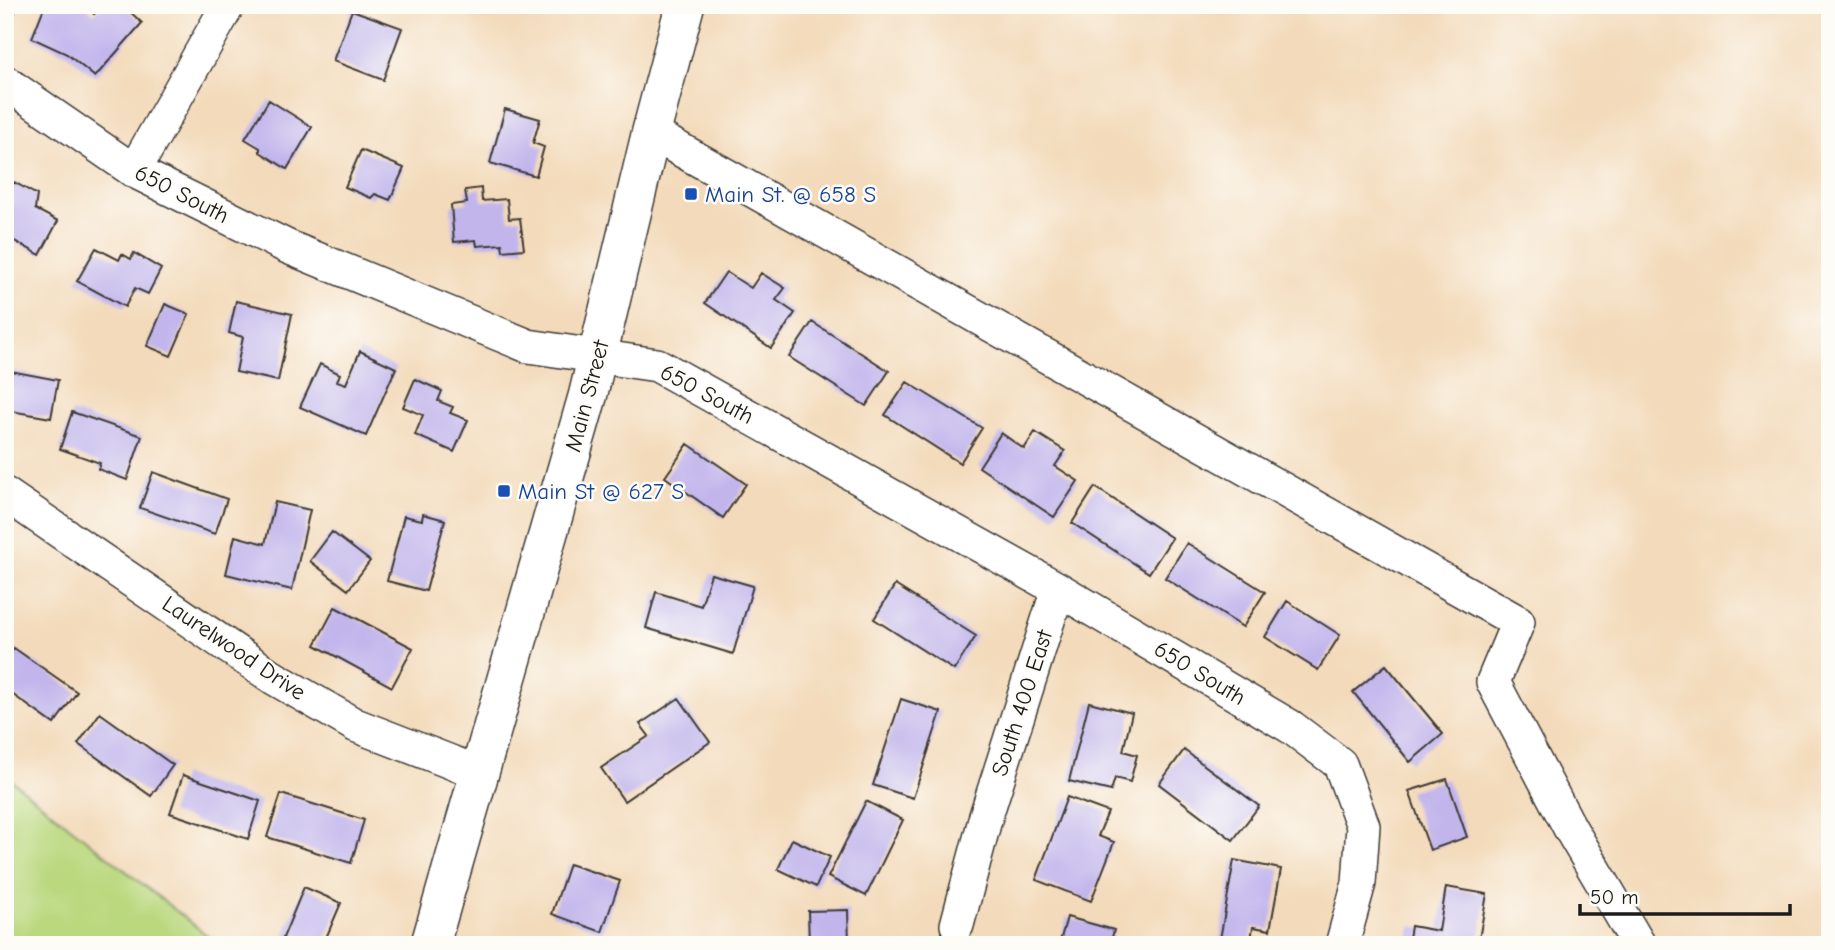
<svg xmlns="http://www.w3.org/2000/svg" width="1835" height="950" viewBox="0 0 1835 950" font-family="'Comic Neue',sans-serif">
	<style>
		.green { fill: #bad87e; stroke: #6b7a4d; stroke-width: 2 }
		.building { fill: #c1b5ec }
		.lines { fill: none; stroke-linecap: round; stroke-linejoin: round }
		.minor-casing { stroke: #3c3834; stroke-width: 36 }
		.major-casing { stroke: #3c3834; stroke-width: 41 }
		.minor { stroke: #fff; stroke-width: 33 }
		.major { stroke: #fff; stroke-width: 38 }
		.transit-dot { fill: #1a4fb4; stroke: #fdfcf7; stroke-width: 2.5 }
		.labels { text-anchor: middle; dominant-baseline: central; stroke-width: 5; stroke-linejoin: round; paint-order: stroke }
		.street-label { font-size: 23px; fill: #1c1c1c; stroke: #fdfcf7 }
		.transit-label { font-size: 23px; fill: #164399; stroke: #fdfcf7; text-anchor: start }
	</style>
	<rect width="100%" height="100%" fill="#fdfcf7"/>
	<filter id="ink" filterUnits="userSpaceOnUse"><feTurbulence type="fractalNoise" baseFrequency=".0143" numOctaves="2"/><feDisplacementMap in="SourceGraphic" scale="14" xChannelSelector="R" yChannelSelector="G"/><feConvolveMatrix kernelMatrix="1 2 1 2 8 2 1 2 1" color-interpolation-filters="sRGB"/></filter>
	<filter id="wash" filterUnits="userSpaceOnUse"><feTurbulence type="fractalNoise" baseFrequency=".00686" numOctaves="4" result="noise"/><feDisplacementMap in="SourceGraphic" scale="28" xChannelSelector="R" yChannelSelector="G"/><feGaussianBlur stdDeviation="1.57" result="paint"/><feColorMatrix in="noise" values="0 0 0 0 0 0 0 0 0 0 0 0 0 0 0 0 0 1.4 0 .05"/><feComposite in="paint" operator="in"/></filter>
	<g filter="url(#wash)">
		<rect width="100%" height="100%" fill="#f3daba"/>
		<path class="green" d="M5 777 15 783 219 945H5Z"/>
		<g id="blocks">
			<path class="building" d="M5 5H18L11 21 5 19Z
				M45 5H85L94 14 102 5H123L142 23 95 77 67 54 32 38Z
				M352 10 402 28 383 80 333 61Z
				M269 100 312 127 287 169 260 152V148L245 139Z
				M505 109 540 119 533 143 544 147 536 176 490 163Z
				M361 150 404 168 390 200 375 194 371 198 345 187Z
				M14 182 37 195 35 209 58 221 40 255 5 236V198Z
				M481 188 482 201 507 199 509 219 520 218 524 249 503 251 502 244 477 246 476 240 454 242 451 205 467 203 465 190Z
				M96 248 119 260 122 254 131 259 134 253 161 269 148 294 135 288 125 307 77 281Z
				M726 272 751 288 761 273 785 288 776 300 795 313 771 348 705 303Z
				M236 301 292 314 278 381 236 372 243 337 229 333Z
				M165 304 189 314 171 356 147 346Z
				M812 322 889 371 866 406 789 357Z
				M360 351 396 368 366 436 300 407 320 364 340 374 337 381 346 384Z
				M5 370 58 380 51 418 5 410Z
				M415 379 442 391 438 401 453 407 450 413 468 420 454 452 415 435 423 415 403 407Z
				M907 382 982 428 960 463 885 415Z
				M72 412 142 436 127 480 98 469 100 463 60 449Z
				M1035 432 1065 451 1055 466 1078 481 1054 517 979 467 1001 433 1024 449Z
				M688 444 746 484 723 518 665 477Z
				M153 472 227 499 215 534 140 508Z
				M1095 487 1172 538 1149 573 1072 523Z
				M275 502 310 510 292 590 226 574 235 536 265 544Z
				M423 514 445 520 426 591 387 581 404 516 422 520Z
				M332 532 370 561 348 590 310 561Z
				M1187 543 1265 592 1243 627 1165 578Z
				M711 574 753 586 733 654 646 628 656 592 701 606Z
				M895 585 976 636 954 670 874 619Z
				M1287 601 1340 635 1318 670 1265 637Z
				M335 607 413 648 392 687 315 645Z
				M14 648 77 692 54 724 5 689V661Z
				M1386 665 1443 734 1410 762 1353 692Z
				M679 698 710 742 624 801 601 768 649 736 640 724Z
				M901 699 941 712 913 798 873 785Z
				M1089 702 1132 713 1123 751 1137 755 1130 782 1115 778 1111 791 1069 781Z
				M100 713 173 765 151 796 78 744Z
				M1184 750 1259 806 1233 840 1159 784Z
				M183 775 260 801 248 839 170 813Z
				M1447 779 1467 837 1430 850 1409 791Z
				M281 794 364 820 351 863 267 837Z
				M1067 797 1108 812 1098 836 1114 842 1091 901 1036 880Z
				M866 801 903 820 866 896 828 877Z
				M792 839 830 857 816 887 778 869Z
				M1234 860 1281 869 1270 930 1253 927 1250 945H1219Z
				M569 864 620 881 602 932 552 914Z
				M304 887 341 903 323 945H280Z
				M1446 887 1487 894 1478 945H1408L1411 926 1439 931Z
				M848 910 849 945H809L808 911Z
				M1067 917 1114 930 1110 945H1059Z"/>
		</g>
	</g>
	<g filter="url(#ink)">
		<use href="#blocks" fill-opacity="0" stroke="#3c3834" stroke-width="2"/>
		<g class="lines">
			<defs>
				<path id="minor" d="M5 82 134 171 288 247 528 346 657 365 1058 589 1291 727 1340 764 1363 826 1359 883 1342 945
					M651 133 1518 622 1493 682 1570 828 1639 945
					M134 171 228 5
					M5 494 274 678 355 725 479 773
					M957 925 986 816 1058 589"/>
				<path id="major" d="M430 945 588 395 651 133 685 5"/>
			</defs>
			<use href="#minor" class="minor-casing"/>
			<use href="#major" class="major-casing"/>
			<use href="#minor" class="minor"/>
			<use href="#major" class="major"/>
		</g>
	</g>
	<g class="transit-dot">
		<rect x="684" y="187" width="14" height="14" rx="3.5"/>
		<rect x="497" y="484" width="14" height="14" rx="3.5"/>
	</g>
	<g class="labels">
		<g class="street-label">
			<text transform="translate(182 194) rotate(27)">650 South</text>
			<text transform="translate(707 394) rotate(28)">650 South</text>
			<text transform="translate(587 396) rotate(-75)">Main Street</text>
			<text transform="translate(234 648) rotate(34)">Laurelwood Drive</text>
			<text transform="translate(1200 673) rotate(31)">650 South</text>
			<text transform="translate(1022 703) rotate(-72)">South 400 East</text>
		</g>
		<g class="transit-label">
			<text x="705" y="194">Main St. @ 658 S</text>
			<text x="518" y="491">Main St @ 627 S</text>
		</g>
	</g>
	<rect width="1835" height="950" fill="none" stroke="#fdfcf7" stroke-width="28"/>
	<path d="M1580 904v10h210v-10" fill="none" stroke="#1c1c1c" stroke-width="3.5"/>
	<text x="1590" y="904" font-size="21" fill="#1c1c1c" stroke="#fdfcf7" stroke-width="5" paint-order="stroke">50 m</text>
</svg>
